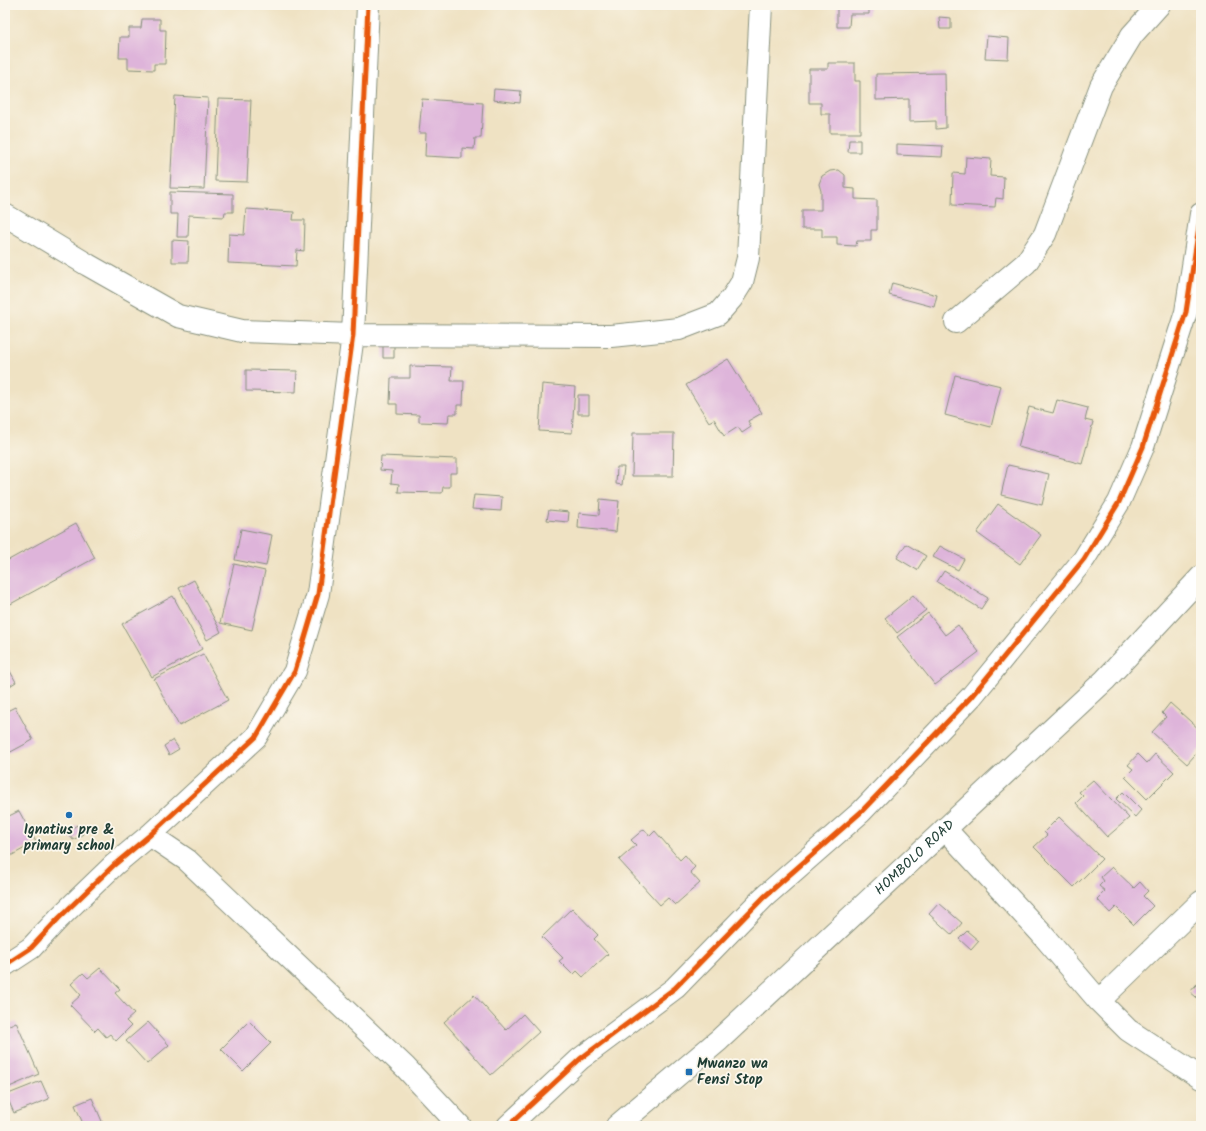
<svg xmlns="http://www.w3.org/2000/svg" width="1206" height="1131" viewBox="0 0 1206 1131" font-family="Kalam,sans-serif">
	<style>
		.building { fill: #deb4da }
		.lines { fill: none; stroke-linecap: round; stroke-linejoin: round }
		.street-casing { stroke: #87907c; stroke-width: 24 }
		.secondary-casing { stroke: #87907c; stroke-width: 24 }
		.street { stroke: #fff; stroke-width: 22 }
		.secondary { stroke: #fff; stroke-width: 22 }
		.cycleway-casing { stroke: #fbf7ec; stroke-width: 8 }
		.cycleway { stroke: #e8590c; stroke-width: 5 }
		.poi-dot { fill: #1f6fb2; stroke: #fbf7ec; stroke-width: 1.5 }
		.labels { text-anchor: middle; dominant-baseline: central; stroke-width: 3.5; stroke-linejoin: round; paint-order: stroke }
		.poi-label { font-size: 14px; font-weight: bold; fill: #1f3d34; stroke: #fbf7ec }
		.street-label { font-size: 14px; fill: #1f3d34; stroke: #fbf7ec }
	</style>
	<rect width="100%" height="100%" fill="#fbf7ec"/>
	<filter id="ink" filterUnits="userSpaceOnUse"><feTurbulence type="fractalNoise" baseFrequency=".025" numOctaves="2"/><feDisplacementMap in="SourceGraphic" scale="8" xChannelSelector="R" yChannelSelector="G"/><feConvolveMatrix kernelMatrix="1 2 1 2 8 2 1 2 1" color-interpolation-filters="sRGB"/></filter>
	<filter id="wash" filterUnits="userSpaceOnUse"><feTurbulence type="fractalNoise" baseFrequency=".012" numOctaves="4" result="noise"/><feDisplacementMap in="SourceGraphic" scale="16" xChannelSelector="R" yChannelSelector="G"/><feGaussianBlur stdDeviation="0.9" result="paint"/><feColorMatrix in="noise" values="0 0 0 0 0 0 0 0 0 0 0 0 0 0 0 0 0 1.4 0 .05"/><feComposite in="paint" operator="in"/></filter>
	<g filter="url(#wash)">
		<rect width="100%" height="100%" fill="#efe2c3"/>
		<g id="blocks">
			<path class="building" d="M837 5H869V14H850L849 27H837Z
				M939 17 951 18V29H940Z
				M142 19H160V30H166L165 64H154V70L128 69V58H119L120 37H129V28H141Z
				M987 36 1009 38 1008 59 985 58Z
				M828 63H855V81H860V133H830V114H821V103H809V69H828Z
				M945 73 946 128 936 129V121L909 122V99L876 100V74Z
				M494 89 521 91 520 103 493 100Z
				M175 96 208 98 204 189 170 188Z
				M218 99 251 100 247 182 215 181Z
				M422 99 483 103 481 138H475L474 149 462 148V158L425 156 426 133H419Z
				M849 140H860V152H848Z
				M897 144 943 146 942 157 897 155Z
				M966 157 991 159 990 176 1004 177 1003 199 996 198 995 207 952 205 953 173 965 174Z
				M839 170 845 175V188L855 189V199L877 200V230H871V241H857L856 246 837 245V237H822V229H802V210H821V191L819 184 822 176 830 171Z
				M170 192 233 194V212H225L224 217 189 215 188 237H177L178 214H170Z
				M246 209 294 212 293 220H305L304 251 297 250 296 266 228 263 229 234 244 235Z
				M172 240 189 241 188 262H172Z
				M892 283 937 295 934 307 889 295Z
				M383 346H394V358H383Z
				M728 359 762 413 748 421 751 427 742 433 738 427 724 436 714 419 709 422 686 385Z
				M410 366 452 367 451 381H464L463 405H457V414H449L448 423 419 422V415L397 414V404H390L391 378H410Z
				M246 370 297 371 296 392 246 391Z
				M955 375 1001 386 991 427 945 415Z
				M542 384 575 387 572 433 539 431Z
				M578 395H589V414H578Z
				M1057 400 1088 408 1085 420 1093 422 1082 464 1018 447 1029 407 1053 413Z
				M633 433H674L673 476H632Z
				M381 456 457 459V473H450V487H443L442 493 398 492 399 484 391 483 392 471 380 470Z
				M1008 465 1049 474 1042 505 1001 495Z
				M617 467H624L622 485 616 484Z
				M474 495 502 497 501 511 472 509Z
				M600 499 619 501 616 532 578 528 579 513 599 515Z
				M998 504 1041 535 1020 564 977 533Z
				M549 510 569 512 568 522 547 520Z
				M76 523 95 558 5 607V562Z
				M241 529 272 535 266 566 235 560Z
				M906 544 926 556 917 570 897 558Z
				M940 546 964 559 958 570 933 557Z
				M234 564 265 571 252 630 220 623Z
				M944 571 988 598 981 609 937 582Z
				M194 580 221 632 207 640 179 588Z
				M913 595 926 610 897 633 885 618Z
				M173 596 202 649 152 677 122 624Z
				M928 613 945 635 958 625 979 652 935 685 897 637Z
				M203 654 228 700 179 726 154 679Z
				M5 662 16 682 5 689Z
				M1170 703 1201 731V748L1187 764 1152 732 1166 717 1162 713Z
				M15 707 33 740 5 755V712Z
				M173 740 179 749 169 755 164 746Z
				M1138 754 1147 763 1155 754 1174 772 1147 799 1125 777 1133 769 1128 765Z
				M1093 780 1129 818 1107 837 1076 803 1083 796 1079 792Z
				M1123 792 1141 810 1135 817 1116 799Z
				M19 811 36 842 5 859V818Z
				M1059 817 1102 859 1074 887 1034 847 1047 835 1044 832Z
				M77 825 83 834 73 840 67 832Z
				M644 829 650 836 655 831 680 860 685 855 695 867 690 872 700 883 675 905 668 898 660 905 619 860 636 845 631 840Z
				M1112 867 1134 888 1140 882 1148 891 1143 896 1153 906 1134 925 1116 907 1110 913 1097 899 1105 891 1099 886 1104 881 1101 877Z
				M939 903 962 923 952 935 929 914Z
				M572 908 598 935 594 939 608 954 583 977 577 971 573 975 559 961 563 958 542 937Z
				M967 931 979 941 971 950 959 939Z
				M100 968 120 989 115 993 134 1014 126 1021 131 1026 116 1041 110 1034 106 1037 98 1028 95 1031 70 1005 81 995 71 984 83 973 88 978Z
				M1201 979V1001L1190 992Z
				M474 995 506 1030 523 1014 539 1032 491 1075 444 1022Z
				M249 1021 271 1043 243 1071 221 1049Z
				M16 1022 39 1074 5 1089V1027Z
				M148 1022 169 1045 147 1064 126 1041Z
				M41 1081 49 1099 14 1113 6 1095Z
				M92 1098 104 1126H84L75 1105Z"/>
		</g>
	</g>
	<g filter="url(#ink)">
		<use href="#blocks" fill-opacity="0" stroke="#87907c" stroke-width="1"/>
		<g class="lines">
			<defs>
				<path id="street" d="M5 215 88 265 178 316 242 331 353 335 611 336 679 329 718 314 732 298 742 282 748 258 761 5
					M956 322 1026 263 1045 234 1101 86 1132 35 1159 5
					M945 829 1041 933 1099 1001 1128 1030 1201 1078
					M150 835 187 860 405 1067 460 1126
					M5 965 31 948 59 918 114 865 150 835 256 737 295 671 318 594 353 335 368 5
					M1099 1001 1201 902
					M508 1126 580 1059 675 988 764 897 861 812 971 697 1084 559 1119 502 1143 447 1186 312 1201 214"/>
				<g id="secondary">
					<path id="s1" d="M617 1126 719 1040 1105 680 1201 577"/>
				</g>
			</defs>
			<use href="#street" class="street-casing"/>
			<use href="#secondary" class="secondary-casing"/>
			<use href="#street" class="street"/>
			<use href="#secondary" class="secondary"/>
			<defs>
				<path id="cycleway" d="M5 965 31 948 59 918 114 865 150 835 256 737 295 671 318 594 353 335 368 5
					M508 1126 580 1059 675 988 764 897 861 812 971 697 1084 559 1119 502 1143 447 1186 312 1201 214"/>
			</defs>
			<use href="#cycleway" class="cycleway-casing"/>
			<use href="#cycleway" class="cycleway"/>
		</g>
	</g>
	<g class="poi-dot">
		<circle cx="69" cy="815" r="4"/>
		<rect x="685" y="1068" width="8" height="8" rx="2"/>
	</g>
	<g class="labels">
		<g class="poi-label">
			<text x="69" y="830">Ignatius pre &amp;<tspan x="69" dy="16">primary school</tspan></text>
			<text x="697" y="1064" text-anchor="start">Mwanzo wa<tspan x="697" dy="16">Fensi Stop</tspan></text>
		</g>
		<g class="street-label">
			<text stroke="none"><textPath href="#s1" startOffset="401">HOMBOLO ROAD</textPath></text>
		</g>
	</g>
	<rect width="1206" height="1131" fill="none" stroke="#fbf7ec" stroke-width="20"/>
</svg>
